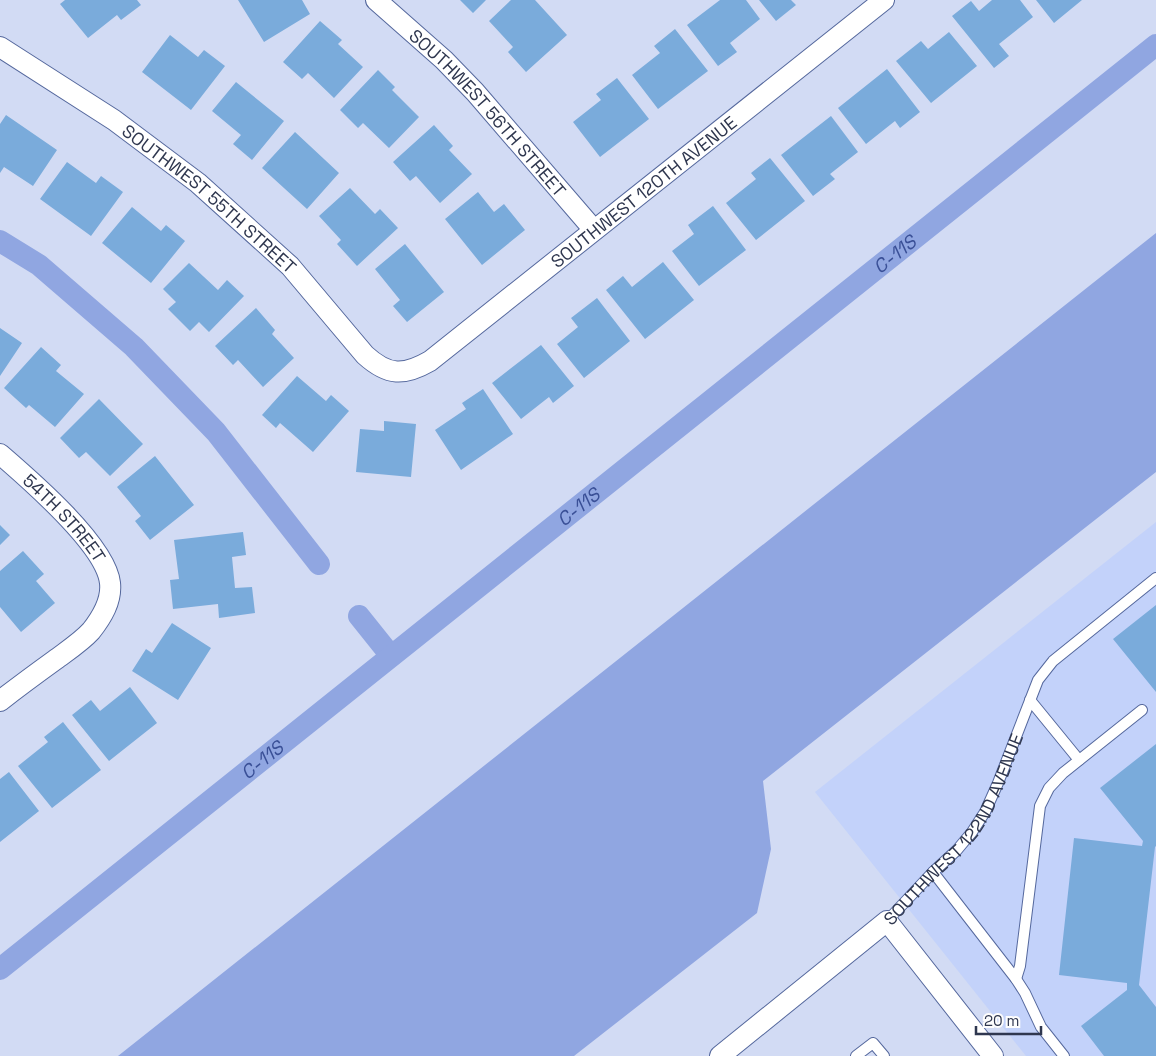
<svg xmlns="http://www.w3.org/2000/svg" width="1156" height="1056" viewBox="0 0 1156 1056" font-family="'Space Grotesk',sans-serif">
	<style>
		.built { fill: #c3d2fa }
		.water { fill: #90a6e1 }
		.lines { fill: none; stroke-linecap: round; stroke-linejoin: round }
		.canal { stroke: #90a6e1; stroke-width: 22 }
		.building { fill: #7aabdb }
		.lane-casing { stroke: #55689d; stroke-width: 12 }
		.street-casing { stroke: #55689d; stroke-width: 22 }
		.lane { stroke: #fff; stroke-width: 10 }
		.street { stroke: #fff; stroke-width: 20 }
		.labels { text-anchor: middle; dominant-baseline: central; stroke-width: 4.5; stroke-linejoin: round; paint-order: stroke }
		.street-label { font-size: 18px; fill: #2f374f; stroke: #fdfdfd }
		.water-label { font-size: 19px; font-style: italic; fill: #3a5097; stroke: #fdfdfd }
	</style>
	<rect width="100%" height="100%" fill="#d2dbf4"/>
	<path class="built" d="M1156 522V1056H1026L815 792Z"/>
	<path class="water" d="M1156 233V472L763 781 771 849 757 913 574 1056H118Z"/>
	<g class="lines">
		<g class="canal">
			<path d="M0 241 39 265 134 347 216 432 319 564"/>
			<path d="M359 616 391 656"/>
			<path id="s1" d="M0 969 1156 45"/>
		</g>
	</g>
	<path class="building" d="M65 0H137L141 5 121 20 117 15 88 38 60 4Z
		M238 0H302L310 14 264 42Z
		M460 0H486L473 13Z
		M511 0H535L567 35 526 72 508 52 513 47 489 21Z
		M720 0H746L760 19 730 43 737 52 718 66 687 25Z
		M759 0H791L796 5 776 21Z
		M992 0H1020L1033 17 999 44 1009 56 994 68 952 16 971 1 979 11Z
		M1036 0H1082L1054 23Z
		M320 21 342 40 338 44 363 67 334 98 308 73 302 79 283 62Z
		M675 29 708 71 658 109 632 75 660 53 654 46Z
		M949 32 977 66 931 103 896 61 921 41 928 49Z
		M170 35 198 57 204 50 225 66 191 110 142 72Z
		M887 69 920 112 900 128 895 121 866 144 838 108Z
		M378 70 395 87 392 90 419 117 389 148 363 123 358 128 340 110Z
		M617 78 649 119 600 157 573 122 601 100 596 94Z
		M236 82 284 121 252 160 233 144 241 135 212 111Z
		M6 115 57 150 33 186 4 167 0 173V124Z
		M831 116 858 152 830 174 835 179 813 196 781 155Z
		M434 125 453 146 449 150 472 174 440 203 416 176 410 181 393 162Z
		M295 132 339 173 307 209 262 168Z
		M770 158 805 201 756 240 726 203 756 179 751 173Z
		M67 162 96 183 101 176 123 192 91 236 40 199Z
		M350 188 375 214 380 209 398 228 357 266 337 244 341 240 319 216Z
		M478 192 494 212 504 204 525 230 482 265 445 219Z
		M713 206 746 250 699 286 672 251 694 234 688 225Z
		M132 207 161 231 166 225 185 241 151 283 102 243Z
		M405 244 444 292 407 322 393 306 400 300 375 269Z
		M663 262 694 300 645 339 606 290 623 276 632 287Z
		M189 263 218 290 227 280 244 296 209 332 199 322 190 331 168 309 176 302 163 289Z
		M597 298 630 341 584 378 557 344 578 327 571 318Z
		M256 308 275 330 272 334 294 358 263 387 238 360 233 365 215 346Z
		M0 328 22 343 0 376Z
		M541 345 574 386 553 403 549 397 521 419 492 383Z
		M41 347 61 365 56 371 84 394 55 427 29 405 26 408 4 388Z
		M297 376 326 401 331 395 349 411 313 452 280 423 276 428 262 415Z
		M483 389 513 434 461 470 435 430 466 409 462 403Z
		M99 399 143 444 110 476 86 452 79 458 60 438Z
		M384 421 416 424 411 477 356 472 360 429 384 431Z
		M155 456 194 505 150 540 135 521 141 516 117 487Z
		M0 525 10 535 0 545Z
		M243 532 246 555 232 557 235 588 252 587 255 613 219 618 218 604 173 609 170 580 179 579 174 540Z
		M23 551 44 574 36 581 55 603 21 632 0 607V571Z
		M1156 605V692L1113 639Z
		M172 623 211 648 178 700 132 671 146 649 152 653Z
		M130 687 157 723 109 761 72 715 91 700 100 711Z
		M63 722 101 770 52 808 18 766 48 742 44 737Z
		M1156 744V846L1155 847 1139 985 1156 1007V1056H1104L1081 1026 1127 990V983L1059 975 1074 838 1142 846 1143 841 1100 788Z
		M9 772 39 811 0 842V779Z"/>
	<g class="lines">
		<defs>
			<g id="lane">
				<path d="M1030 700 1079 760"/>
				<path d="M933 872 1016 979 1025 993 1041 1027 1064 1056"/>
				<path id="s2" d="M887 921 933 872 957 850 972 832 985 812 998 783 1038 680 1053 661 1156 578"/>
				<path d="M1016 979 1020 966 1040 806 1049 788 1063 773 1142 710"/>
				<path d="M856 1056 873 1043 884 1056"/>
			</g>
			<g id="street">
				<path id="s3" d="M376 0 444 60 475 92 594 230"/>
				<path id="s4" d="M0 47 114 120 198 183 290 266 365 355C388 376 404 376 430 361L884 0"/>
				<path id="s5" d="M0 454C29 479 106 545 110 583 112 601 102 617 91 631 81 642 67 651 55 660 37 673 18 687 0 701"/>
				<path d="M720 1056 887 921 993 1056"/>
			</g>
		</defs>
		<use href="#lane" class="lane-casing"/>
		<use href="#street" class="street-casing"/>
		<use href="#lane" class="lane"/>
		<use href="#street" class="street"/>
	</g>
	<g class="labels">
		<g class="street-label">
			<text stroke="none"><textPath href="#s3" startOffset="159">SOUTHWEST 56TH STREET</textPath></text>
			<text stroke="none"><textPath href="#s4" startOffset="825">SOUTHWEST 120TH AVENUE</textPath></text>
			<text stroke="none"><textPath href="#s4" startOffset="259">SOUTHWEST 55TH STREET</textPath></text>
			<text stroke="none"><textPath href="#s5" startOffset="91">54TH STREET</textPath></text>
			<text stroke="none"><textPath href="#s2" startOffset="115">SOUTHWEST 122ND AVENUE</textPath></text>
		</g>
		<g class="water-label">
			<text stroke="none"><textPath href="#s1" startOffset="1145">C-11S</textPath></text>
			<text stroke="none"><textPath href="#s1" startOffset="740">C-11S</textPath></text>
			<text stroke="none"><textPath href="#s1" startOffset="335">C-11S</textPath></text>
		</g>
	</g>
	<path d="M976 1026v8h65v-8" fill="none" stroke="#2f374f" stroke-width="2.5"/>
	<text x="984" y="1026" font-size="15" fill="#2f374f" stroke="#fdfdfd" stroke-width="4" paint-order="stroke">20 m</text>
</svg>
